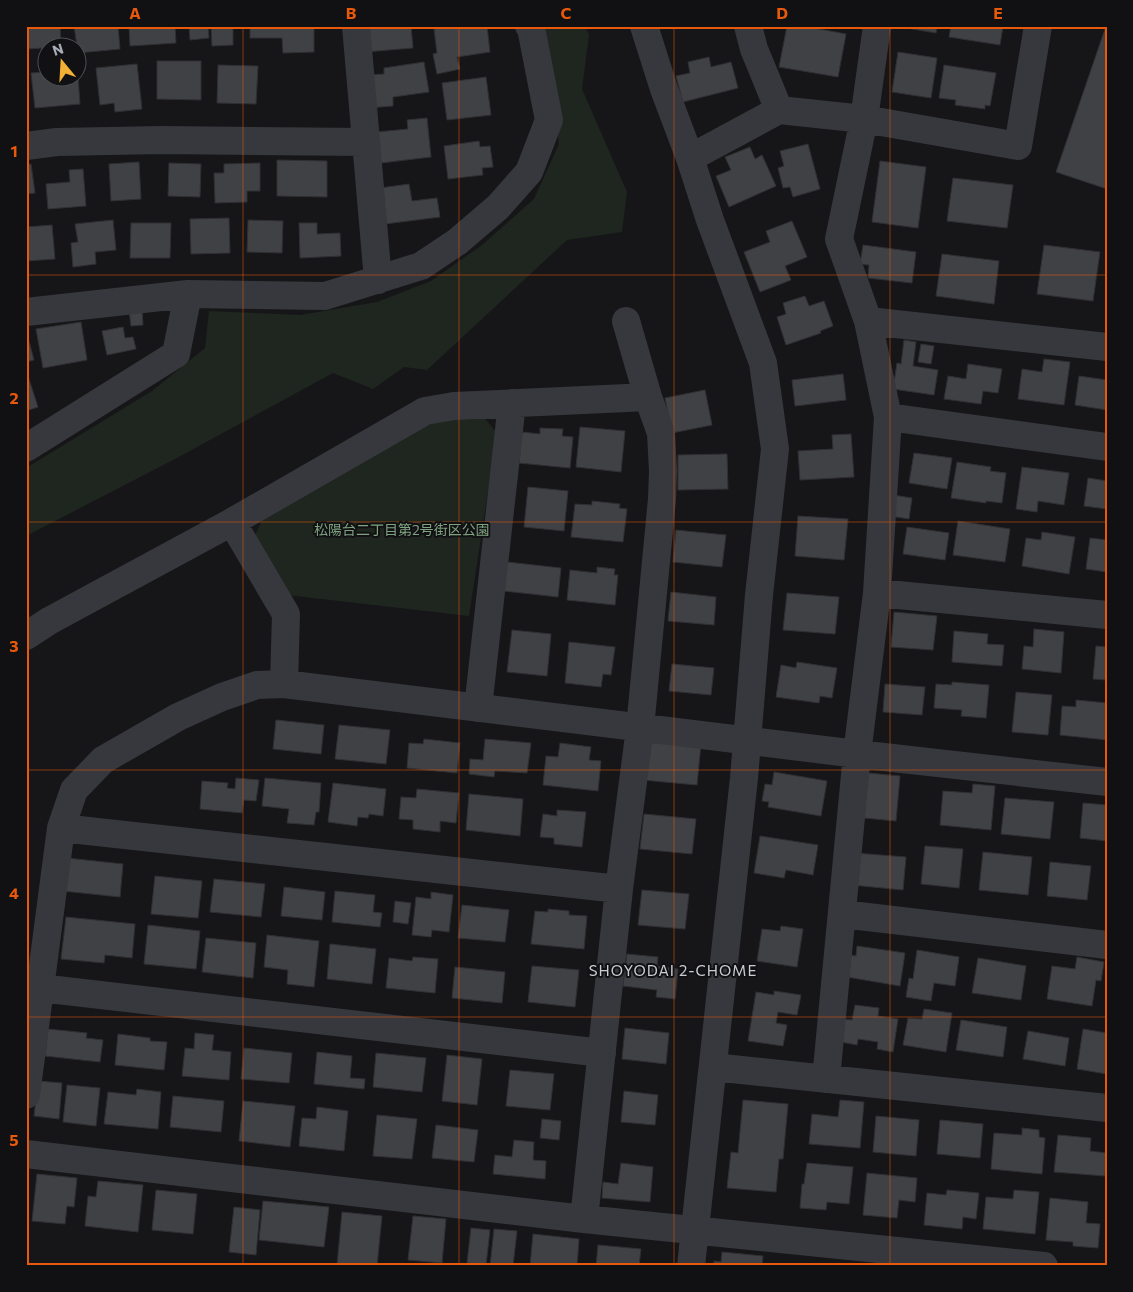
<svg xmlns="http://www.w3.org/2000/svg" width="1133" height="1292" viewBox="0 0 1133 1292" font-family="Commissioner,'Noto Sans JP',sans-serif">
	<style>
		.green { fill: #1e261f }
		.building { fill: #404145; stroke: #303034 }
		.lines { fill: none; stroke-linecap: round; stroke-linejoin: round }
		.minor { stroke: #37383d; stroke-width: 28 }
		.grid { fill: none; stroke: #e8590c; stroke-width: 1; stroke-opacity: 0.55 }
		.labels { text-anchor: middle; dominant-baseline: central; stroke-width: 4; stroke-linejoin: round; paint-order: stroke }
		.park-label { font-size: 14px; fill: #7fa381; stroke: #111113 }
		.neighbourhood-label { font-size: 15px; letter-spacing: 1px; fill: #c9ccd4; stroke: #111113 }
		.neatline { fill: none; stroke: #e8590c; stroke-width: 2 }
		.grid-label { font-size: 16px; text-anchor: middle; font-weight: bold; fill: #e8590c }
	</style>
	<rect width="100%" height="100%" fill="#161618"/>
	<path class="green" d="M544 26H585L589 35 582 89 627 192 622 232 567 240 427 370 404 367 373 389 333 373 175 459 26 536V468L152 391 205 348 209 311 300 315 377 302 431 281 482 245 534 199 559 144Z
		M481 414 497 433 469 616 287 595 253 540 262 520 433 419Z"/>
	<path class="building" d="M26 26H60L61 47 26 49Z
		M74 26H118L120 49 78 53Z
		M129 26H175L176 43 130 46Z
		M189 26H208L209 38 190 40Z
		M211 26H233V45L212 46Z
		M250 26H314V52L283 53 282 38H250Z
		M363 26H411L413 48 365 52Z
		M452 26H487L490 52 457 57 460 69 437 74 433 54 437 53 434 29Z
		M787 26H803L846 34 838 77 779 67Z
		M895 26H937L936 33Z
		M951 26H1003L1000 45 949 37Z
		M1106 26H1107V189L1056 172Z
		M898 52 937 58 931 98 892 92Z
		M709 57 711 67 731 62 738 88 683 102 676 76 690 73 688 62Z
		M157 61H201V100L157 99Z
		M424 62 429 92 393 97V106L368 108 366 75 384 74V68Z
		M137 64 142 109 115 112 114 103 100 105 96 68Z
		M218 65 258 66 256 104 217 103Z
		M944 65 996 73 990 106 985 105V109L955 105 956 100 939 98Z
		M48 72V78L78 77 80 104 35 108 31 73Z
		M486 77 491 115 447 120 442 83Z
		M427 118 431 157 381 163 377 132 408 129 407 120Z
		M479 141 480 147 490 146 493 167 482 168 483 175 448 179 444 146Z
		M808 144 820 189 793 197 790 187 783 188 778 168 784 166 780 151Z
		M750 147 755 159 762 155 776 186 729 207 716 176 731 170 725 157Z
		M277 160 327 161V197L277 196Z
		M880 161 926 167 918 228 872 222Z
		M139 162 141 199 111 201 109 164Z
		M169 163 201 164 200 197 168 196Z
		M260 163V191H247V202L215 203 214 173H224V164Z
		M26 164H31L35 193 26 194Z
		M83 169 86 206 48 209 46 184 70 182 69 170Z
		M953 178 1013 185 1007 228 947 221Z
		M409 184 412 201 437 198 440 217 385 224 380 188Z
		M229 218 230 253 191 254 190 219Z
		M113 220 116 250 95 252 96 264 73 267 71 243 78 242 75 224Z
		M248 220 283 221 282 253 247 252Z
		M792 221 807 257 785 266 791 280 760 292 744 252 770 242 766 231Z
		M131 223H171L170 258H130Z
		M299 223H317V234L340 233 341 256 300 258Z
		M52 225 55 259 26 261V227Z
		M863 245 916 252 912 283 868 278 869 265 860 264Z
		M1044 245 1100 252 1093 301 1037 294Z
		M942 254 999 261 994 304 936 296Z
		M805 296 809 306 824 301 833 326 820 331 821 333 786 345 777 317 786 314 783 303Z
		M142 309 143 325 131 326 129 310Z
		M81 322 87 360 43 368 36 329Z
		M123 327 125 338 133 337 136 349 107 355 102 331Z
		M26 330 34 360 26 362Z
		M904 340 916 342 913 366 938 370 934 395 893 389 897 363 901 364Z
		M921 344 934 346 931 364 918 362Z
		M1044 359 1070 362 1064 405 1018 399 1022 369 1042 372Z
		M968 364 1002 369 998 393 983 391 981 404 944 399 948 376 966 379Z
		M843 374 846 400 795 406 792 380Z
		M28 376 38 407 26 411V377Z
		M1079 376 1107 380V410L1075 405Z
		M705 390 712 425 672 433 665 398Z
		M580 427 625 431 621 472 576 467Z
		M540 428 563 429 562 436 573 437 570 468 519 463 522 432 540 434Z
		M851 434 854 477 800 480 798 451 833 449 832 435Z
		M914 453 952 458 947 489 909 483Z
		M727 454 728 489 678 490V455Z
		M957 462 991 467 990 471 1006 473 1002 503 986 501V503L951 498Z
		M1022 467 1069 473 1064 505 1038 501 1037 512 1016 509Z
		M1088 478 1107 481V509L1084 506Z
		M528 487 568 491 564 531 524 527Z
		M893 495 912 498 909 519 890 516Z
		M592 501 620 504 619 508 627 509 623 542 571 537 575 504 592 505Z
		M798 516 848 519 844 560 795 556Z
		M958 521 1010 529 1005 562 953 555Z
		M907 527 949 533 945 560 903 554Z
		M676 530 726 535 722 567 673 562Z
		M1042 532 1075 537 1069 574 1022 566 1026 538 1041 540Z
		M1090 538 1107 540V572L1086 569Z
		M507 562 561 568 558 597 504 591Z
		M597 567 615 569 614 575H618L615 605 567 600 570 570 597 573Z
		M671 592 716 597 714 625 668 621Z
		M787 593 839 597 835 634 783 630Z
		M894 612 937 616 933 650 891 647Z
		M1034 629 1064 632 1061 673 1022 669 1024 646 1033 647Z
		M512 630 551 634 547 676 507 672Z
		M954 631 988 634 987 644 1004 645 1002 666 952 662Z
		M569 642 615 647 611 675 603 674 601 687 565 683Z
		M1096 646 1107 647V680L1093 679Z
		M797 662 837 668 832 698 820 696 819 703 776 697 781 665 796 668Z
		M672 664 714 668 711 695 669 691Z
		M952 682 989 685 986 718 961 716 962 710 934 708 936 684 952 685Z
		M885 684 925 687 922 715 883 712Z
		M1016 692 1052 695 1048 735 1012 732Z
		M1076 700 1107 703V740L1060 735 1062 706 1076 707Z
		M276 720 324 725 321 754 273 749Z
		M339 725 390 730 386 764 335 759Z
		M647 738 701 744 697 785 643 780Z
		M424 739 460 743 457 773 407 768 409 743 423 744Z
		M485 739 531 743 527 773 495 771 494 777 469 774 470 759 483 760Z
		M560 743 591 747 589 760 601 761 598 791 543 785 546 756 558 757Z
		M774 772 827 781 821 816 768 807 769 802 762 801 765 784 772 785Z
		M868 773 900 776 896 821 864 818Z
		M236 778 259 780 256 801 244 800 242 813 200 809 202 781 228 783 227 788 235 789Z
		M265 778 321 783 319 812H316L314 825 287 823 289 809 262 806Z
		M333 783 386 789 383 816 369 814 368 818 358 817 357 826 328 822Z
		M973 784 995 786 991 830 940 825 943 791 972 793Z
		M417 789 459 793 456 823 440 821V832L413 829V820L399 819 401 797 416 798Z
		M469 794 523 799 520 836 466 830Z
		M1005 798 1054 802 1050 839 1001 834Z
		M1083 803 1107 805V841L1080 838Z
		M557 810 586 812 582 847 554 844V838L540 837 543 814 557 816Z
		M644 814 696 819 692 854 640 849Z
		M760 836 818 845 813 875 786 870 784 878 754 873Z
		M925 846 963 849 959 888 921 884Z
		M983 852 1032 857 1028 895 979 890Z
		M855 853 906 857 903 890 852 885Z
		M67 858 123 864 120 897 63 891Z
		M1050 862 1091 866 1087 900 1047 896Z
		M155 876 202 881 198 918 151 914Z
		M214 879 265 884 261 917 210 912Z
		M284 887 325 892 322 920 281 916Z
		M642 890 689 894 685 929 638 925Z
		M335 891 375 895 373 912 382 913 380 927 332 922Z
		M431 892 453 895 449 932 432 930 431 937 412 935 416 897 431 899Z
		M395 901 411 903 408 924 393 922Z
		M462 905 509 910 505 942 458 938Z
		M548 909 569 911V915L587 916 584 949 531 944 535 911 548 912Z
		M66 917 135 924 132 958 105 955 104 963 61 959Z
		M148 925 200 931 196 969 144 964Z
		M781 926 803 929 797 967 757 961 762 929 780 931Z
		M267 935 319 941 314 987 287 984 288 970 264 967Z
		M206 938 256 943 253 978 202 972Z
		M330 944 376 949 372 984 327 979Z
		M857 946 905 953 900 986 841 976 845 954 856 956Z
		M917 950 959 957 955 986 934 983 931 1001 906 997 909 978 913 979Z
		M627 954 658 957 657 966 678 969 675 999 656 997 657 990 623 986Z
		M413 957 438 959 435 993 386 988 389 958 412 961Z
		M1077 957 1104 962 1101 981 1096 980 1092 1006 1047 999 1052 966 1075 969Z
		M978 958 1026 966 1021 1000 972 993Z
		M532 966 579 970 575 1007 528 1002Z
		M455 967 505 972 502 1003 452 998Z
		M774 991 801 995 797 1015 778 1012 776 1023 787 1025 783 1046 748 1041 756 992 774 995Z
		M855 1005 879 1008 878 1016 898 1019 893 1052 877 1049 878 1042 858 1039 857 1045 841 1042 844 1019 852 1020Z
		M924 1009 952 1013 946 1052 903 1045 908 1018 922 1019Z
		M961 1020 1007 1027 1003 1057 956 1050Z
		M625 1028 669 1033 666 1064 622 1059Z
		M48 1029 87 1033 86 1038 103 1040 100 1062 45 1056Z
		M1083 1029 1107 1033V1074L1077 1069Z
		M1028 1031 1069 1038 1065 1066 1023 1059Z
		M195 1033 214 1035 212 1050 231 1052 229 1080 182 1076 185 1048 194 1049Z
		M118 1034 150 1038V1041L167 1042 164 1070 115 1065Z
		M244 1048 292 1053 289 1083 241 1079Z
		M317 1052 352 1056 350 1078 365 1079 364 1089 314 1084Z
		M376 1053 426 1058 422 1092 373 1087Z
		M447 1055 482 1059 477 1105 442 1101Z
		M510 1070 554 1074 550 1110 506 1106Z
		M38 1081 62 1083 59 1119 34 1116Z
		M67 1085 100 1088 96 1126 63 1122Z
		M137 1089 161 1092 158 1129 104 1124 108 1092 136 1095Z
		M624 1091 658 1095 655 1125 621 1122Z
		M173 1096 224 1101 221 1132 170 1127Z
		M743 1100 788 1104 783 1159H779L776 1192 727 1188 731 1152 738 1153Z
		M840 1100 864 1102 860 1148 809 1144 812 1114 838 1117Z
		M243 1101 295 1106 290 1147 239 1141Z
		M317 1107 348 1111 344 1151 299 1146 302 1118 316 1119Z
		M377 1115 417 1119 412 1159 373 1156Z
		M876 1116 919 1120 916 1156 873 1152Z
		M542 1119 561 1121 559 1140 540 1138Z
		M940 1120 983 1124 980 1158 937 1154Z
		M436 1125 478 1130 474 1162 432 1158Z
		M1022 1128 1039 1130V1137L1045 1138 1042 1174 991 1169 994 1133 1022 1135Z
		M1058 1135 1091 1138 1090 1151 1107 1153 1105 1176 1054 1172Z
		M514 1140 534 1142 533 1160 546 1161 545 1179 493 1174 495 1155 512 1157Z
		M621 1163 653 1167 650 1202 602 1198 603 1182 618 1184Z
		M807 1163 853 1167 849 1204 827 1202 826 1210 800 1208 802 1184H804Z
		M867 1173 917 1178 915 1202 899 1200 897 1218 863 1215Z
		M37 1174 77 1178 74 1207 67 1206 65 1224 32 1221Z
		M98 1181 143 1185 138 1232 85 1226 88 1196 96 1197Z
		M156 1190 197 1194 193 1234 152 1230Z
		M947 1190 979 1193 976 1219 963 1217 962 1229 924 1225 927 1193 946 1195Z
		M1014 1190 1039 1192 1035 1234 983 1229 986 1197 1013 1199Z
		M1050 1198 1088 1202 1086 1223 1100 1224 1098 1248 1073 1246V1242L1046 1240Z
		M263 1201 329 1207 324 1247 259 1240Z
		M234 1207 260 1210 256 1255 229 1252Z
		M342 1212 382 1216 377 1266 337 1265Z
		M413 1216 446 1219 442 1263 408 1260Z
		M471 1228 490 1230 486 1265 467 1263Z
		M494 1229 517 1231 513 1266H490Z
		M533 1234 579 1239 577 1266H530Z
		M598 1245 641 1249 639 1266H596Z
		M722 1252 763 1256 762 1266H714V1261L721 1262Z"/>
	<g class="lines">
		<path class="minor" d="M356 26 378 280
			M644 26 664 89 690 158 710 220 763 363 775 449 759 595 744 778 691 1266
			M748 26 754 49 779 110
			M26 146 57 142 161 140 366 142
			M690 158 779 110 864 119 1018 146 1038 26
			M26 312 188 294 325 296 421 266 457 242 498 207 529 172 549 120 531 28 529 26
			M868 321 1107 347
			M888 417 1107 447
			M26 448 176 354 188 294
			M232 522 286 614 284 684
			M877 593 1107 615
			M26 636 49 621 232 522 425 411 454 406 648 397
			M478 708 512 403
			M61 828 619 889
			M842 914 1107 945
			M40 988 602 1053
			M713 1067 1107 1108
			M826 1079 857 754 877 593 888 417 868 321 839 239 864 119 877 26
			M26 1095 61 828 74 790 103 760 178 717 222 697 257 685 284 684 857 754 1107 782
			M26 1154 584 1219 1044 1266
			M584 1219 619 889 640 728 662 499 663 471 661 433 648 397 626 321"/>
	</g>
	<path class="grid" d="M243 26V1266M459 26V1266M674 26V1266M890 26V1266M26 275H1107M26 522H1107M26 770H1107M26 1017H1107"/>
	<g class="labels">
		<g class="park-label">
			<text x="402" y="529">松陽台二丁目第2号街区公園</text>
		</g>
		<g class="neighbourhood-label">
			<text x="673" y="970">SHOYODAI 2-CHOME</text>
		</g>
	</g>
	<rect width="1133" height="1292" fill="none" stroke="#111113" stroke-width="55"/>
	<g transform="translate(62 62) rotate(342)"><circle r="24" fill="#111113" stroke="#4d4f55"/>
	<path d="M0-4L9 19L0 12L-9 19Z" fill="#f2b134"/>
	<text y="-8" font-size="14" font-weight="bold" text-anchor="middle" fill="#a8adb8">N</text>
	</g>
	<rect x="28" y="28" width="1078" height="1236" class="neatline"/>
	<g class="grid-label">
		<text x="135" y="19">A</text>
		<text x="351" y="19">B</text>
		<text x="566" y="19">C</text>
		<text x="782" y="19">D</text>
		<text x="998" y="19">E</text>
		<text x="14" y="157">1</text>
		<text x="14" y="404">2</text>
		<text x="14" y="652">3</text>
		<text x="14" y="899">4</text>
		<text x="14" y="1146">5</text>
	</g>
</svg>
